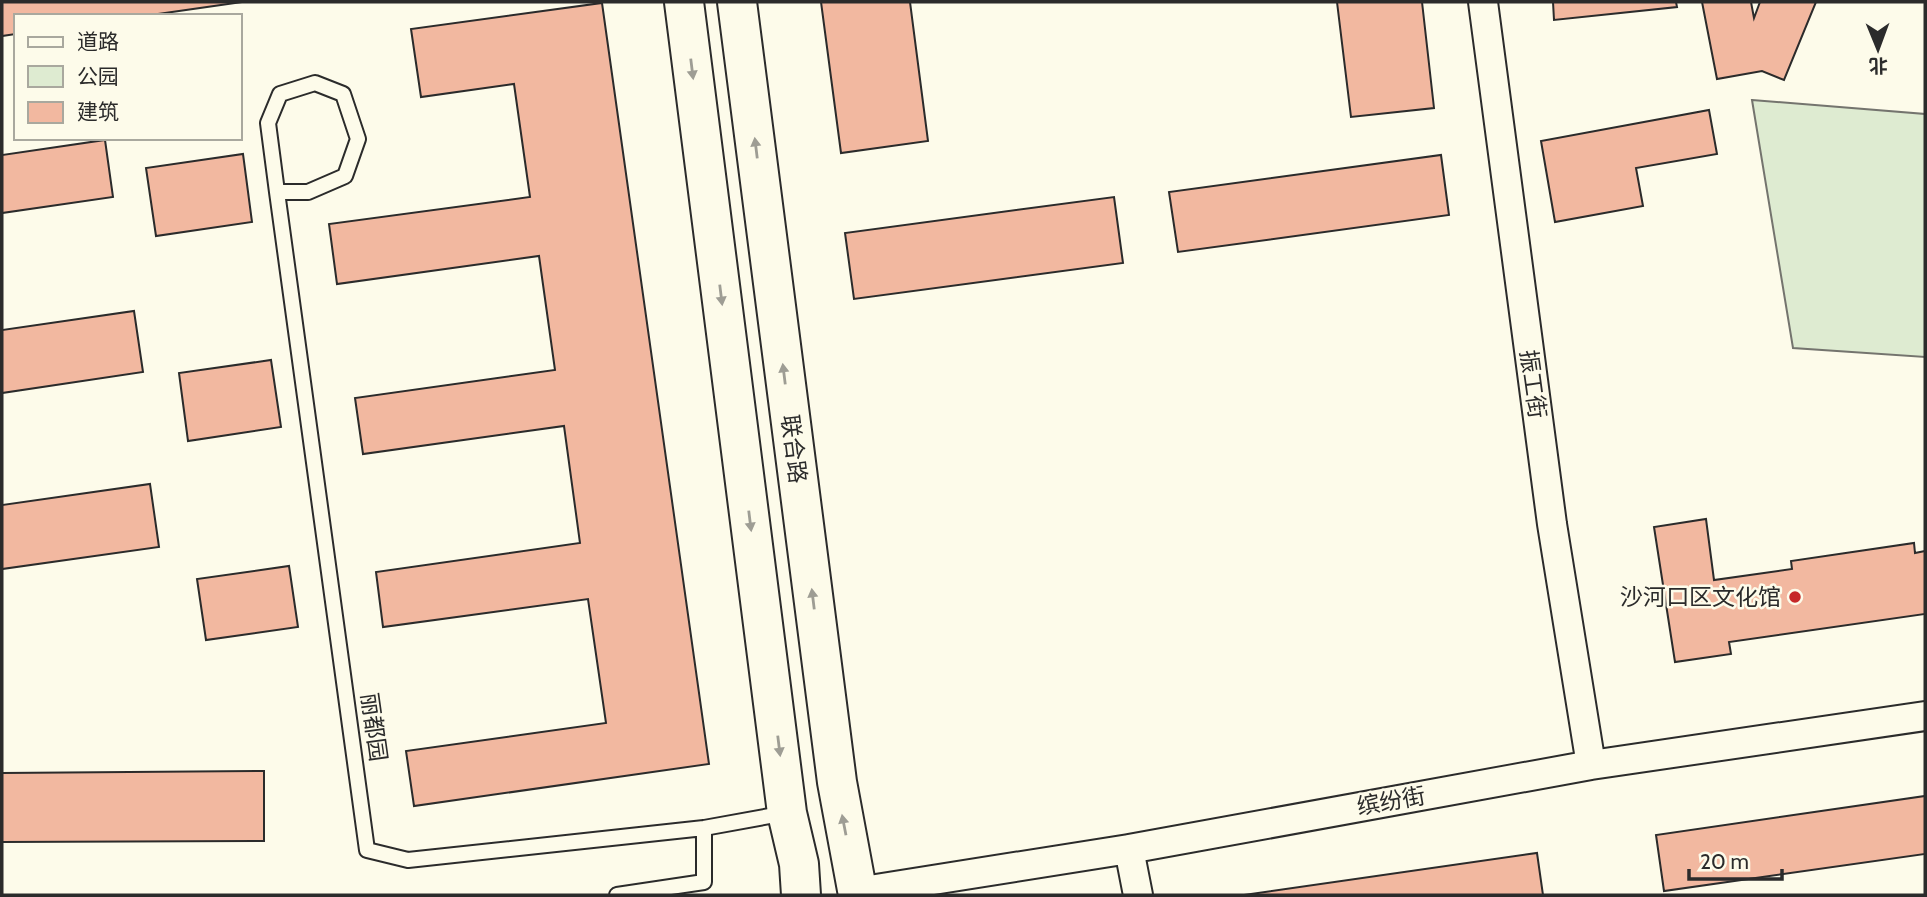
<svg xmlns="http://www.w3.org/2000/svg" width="1927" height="897" viewBox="0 0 1927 897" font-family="Cabin,'Noto Sans SC',sans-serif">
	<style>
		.green { fill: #deebd1; stroke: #74746e; stroke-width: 2 }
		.building { fill: #f2b8a0; stroke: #2b2b2b; stroke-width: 2 }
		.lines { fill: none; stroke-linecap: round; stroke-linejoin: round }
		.lane-casing { stroke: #2b2b2b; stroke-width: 18 }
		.street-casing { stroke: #2b2b2b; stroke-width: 32 }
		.primary-casing { stroke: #2b2b2b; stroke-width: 42 }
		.lane { stroke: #fdfbea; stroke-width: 14 }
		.street { stroke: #fdfbea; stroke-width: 28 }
		.primary { stroke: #fdfbea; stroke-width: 38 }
		.oneway { fill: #9e9d94 }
		.poi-dot { fill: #c62828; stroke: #fdfbea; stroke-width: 2.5 }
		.labels { text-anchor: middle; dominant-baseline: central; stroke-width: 5; stroke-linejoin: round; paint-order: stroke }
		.street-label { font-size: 23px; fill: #2b2b2b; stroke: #fdfbea }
		.poi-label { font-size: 23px; fill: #2b2b2b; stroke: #fdfbea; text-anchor: end }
	</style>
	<rect width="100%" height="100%" fill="#fdfbea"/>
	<path class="green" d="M1752 100 1925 114V357L1793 348Z"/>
	<path class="building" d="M2 2H242L144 16H16V34L2 36Z
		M821 2H910L928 141 841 153Z
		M1337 2H1422L1434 108 1351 117Z
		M1553 2H1676L1677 7 1554 20Z
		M1702 2H1751L1754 18 1760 2H1816L1784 80 1762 71 1717 79Z
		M602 3 709 764 414 806 406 751 606 723 588 599 383 627 376 572 580 543 564 426 363 454 355 398 555 370 539 256 337 284 329 224 530 197 514 84 421 97 411 29Z
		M1709 110 1717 154 1636 168 1643 206 1555 222 1541 141Z
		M105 140 113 197 2 213V155Z
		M243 154 252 222 156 236 146 168Z
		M1441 155 1449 215 1178 252 1169 192Z
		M1114 197 1123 263 854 299 845 233Z
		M134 311 143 372 2 393V330Z
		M271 360 281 427 188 441 179 373Z
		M150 484 159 547 2 569V505Z
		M1706 519 1714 580 1792 569 1791 561 1914 543 1915 553 1925 551V614L1729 642 1731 654 1675 662 1654 527Z
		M289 566 298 627 206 640 197 579Z
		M264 771V841L2 842V773Z
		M1925 796V854L1664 891 1656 835Z
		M1537 853 1543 895H1244Z"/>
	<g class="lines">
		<defs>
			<path id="lane" d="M277 192H308L345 176 358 139 343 94 315 83 280 94 268 123 277 192 367 850 408 860 704 828 786 813
				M617 895 704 882V828"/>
			<path id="street" d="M1483 2 1552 524 1591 765
				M1129 849 1138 895
				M857 892 1129 849 1591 765 1925 716"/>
			<path id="primary" d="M684 2 787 813 799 864 801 895
				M737 2 837 782 858 895"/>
		</defs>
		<use href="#lane" class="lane-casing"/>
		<use href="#street" class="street-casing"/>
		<use href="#primary" class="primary-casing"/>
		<use href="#lane" class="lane"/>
		<use href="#street" class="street"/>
		<use href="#primary" class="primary"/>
	</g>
	<defs><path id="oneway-solid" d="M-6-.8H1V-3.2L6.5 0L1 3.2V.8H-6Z" transform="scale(1.75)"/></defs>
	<g class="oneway">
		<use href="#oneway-solid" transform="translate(692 69) rotate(83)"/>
		<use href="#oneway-solid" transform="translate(756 148) rotate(-97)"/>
		<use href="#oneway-solid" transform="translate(721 295) rotate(83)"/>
		<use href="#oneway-solid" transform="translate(784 374) rotate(-97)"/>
		<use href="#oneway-solid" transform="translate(750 521) rotate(83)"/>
		<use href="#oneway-solid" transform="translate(813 599) rotate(-97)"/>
		<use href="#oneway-solid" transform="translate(779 746) rotate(83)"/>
		<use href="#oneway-solid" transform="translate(844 825) rotate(-101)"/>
	</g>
	<circle class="poi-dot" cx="1795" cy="597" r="7"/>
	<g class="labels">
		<g class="street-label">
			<text transform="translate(1533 384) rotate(82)">振工街</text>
			<text transform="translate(794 449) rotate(83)">联合路</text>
			<text transform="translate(374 727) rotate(82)">丽都园</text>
			<text transform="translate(1391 801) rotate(-10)">缤纷街</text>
		</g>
		<g class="poi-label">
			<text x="1781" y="597">沙河口区文化馆</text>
		</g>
	</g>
	<rect width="1927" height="897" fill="none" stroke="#2b2b2b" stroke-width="7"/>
	<rect x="14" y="14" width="228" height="126" fill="#fdfbea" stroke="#a9a89e" stroke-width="2"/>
	<rect x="28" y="37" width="35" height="10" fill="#fdfbea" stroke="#a9a89e" stroke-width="2"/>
	<text x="77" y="49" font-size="21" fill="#2b2b2b">道路</text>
	<rect x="28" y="66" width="35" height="21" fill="#deebd1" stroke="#a9a89e" stroke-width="2"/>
	<text x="77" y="84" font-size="21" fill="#2b2b2b">公园</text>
	<rect x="28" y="102" width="35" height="21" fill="#f2b8a0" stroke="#a9a89e" stroke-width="2"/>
	<text x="77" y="119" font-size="21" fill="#2b2b2b">建筑</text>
	<g transform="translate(1878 49) rotate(179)" stroke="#fdfbea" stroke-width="5" paint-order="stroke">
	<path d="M0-5L12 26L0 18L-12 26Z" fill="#2b2b2b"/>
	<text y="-10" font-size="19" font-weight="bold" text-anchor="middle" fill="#2b2b2b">北</text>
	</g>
	<path d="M1689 869v10h93v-10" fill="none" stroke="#2b2b2b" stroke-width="3.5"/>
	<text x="1700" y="869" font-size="21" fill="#2b2b2b" stroke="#fdfbea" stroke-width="5" paint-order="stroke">20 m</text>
</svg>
